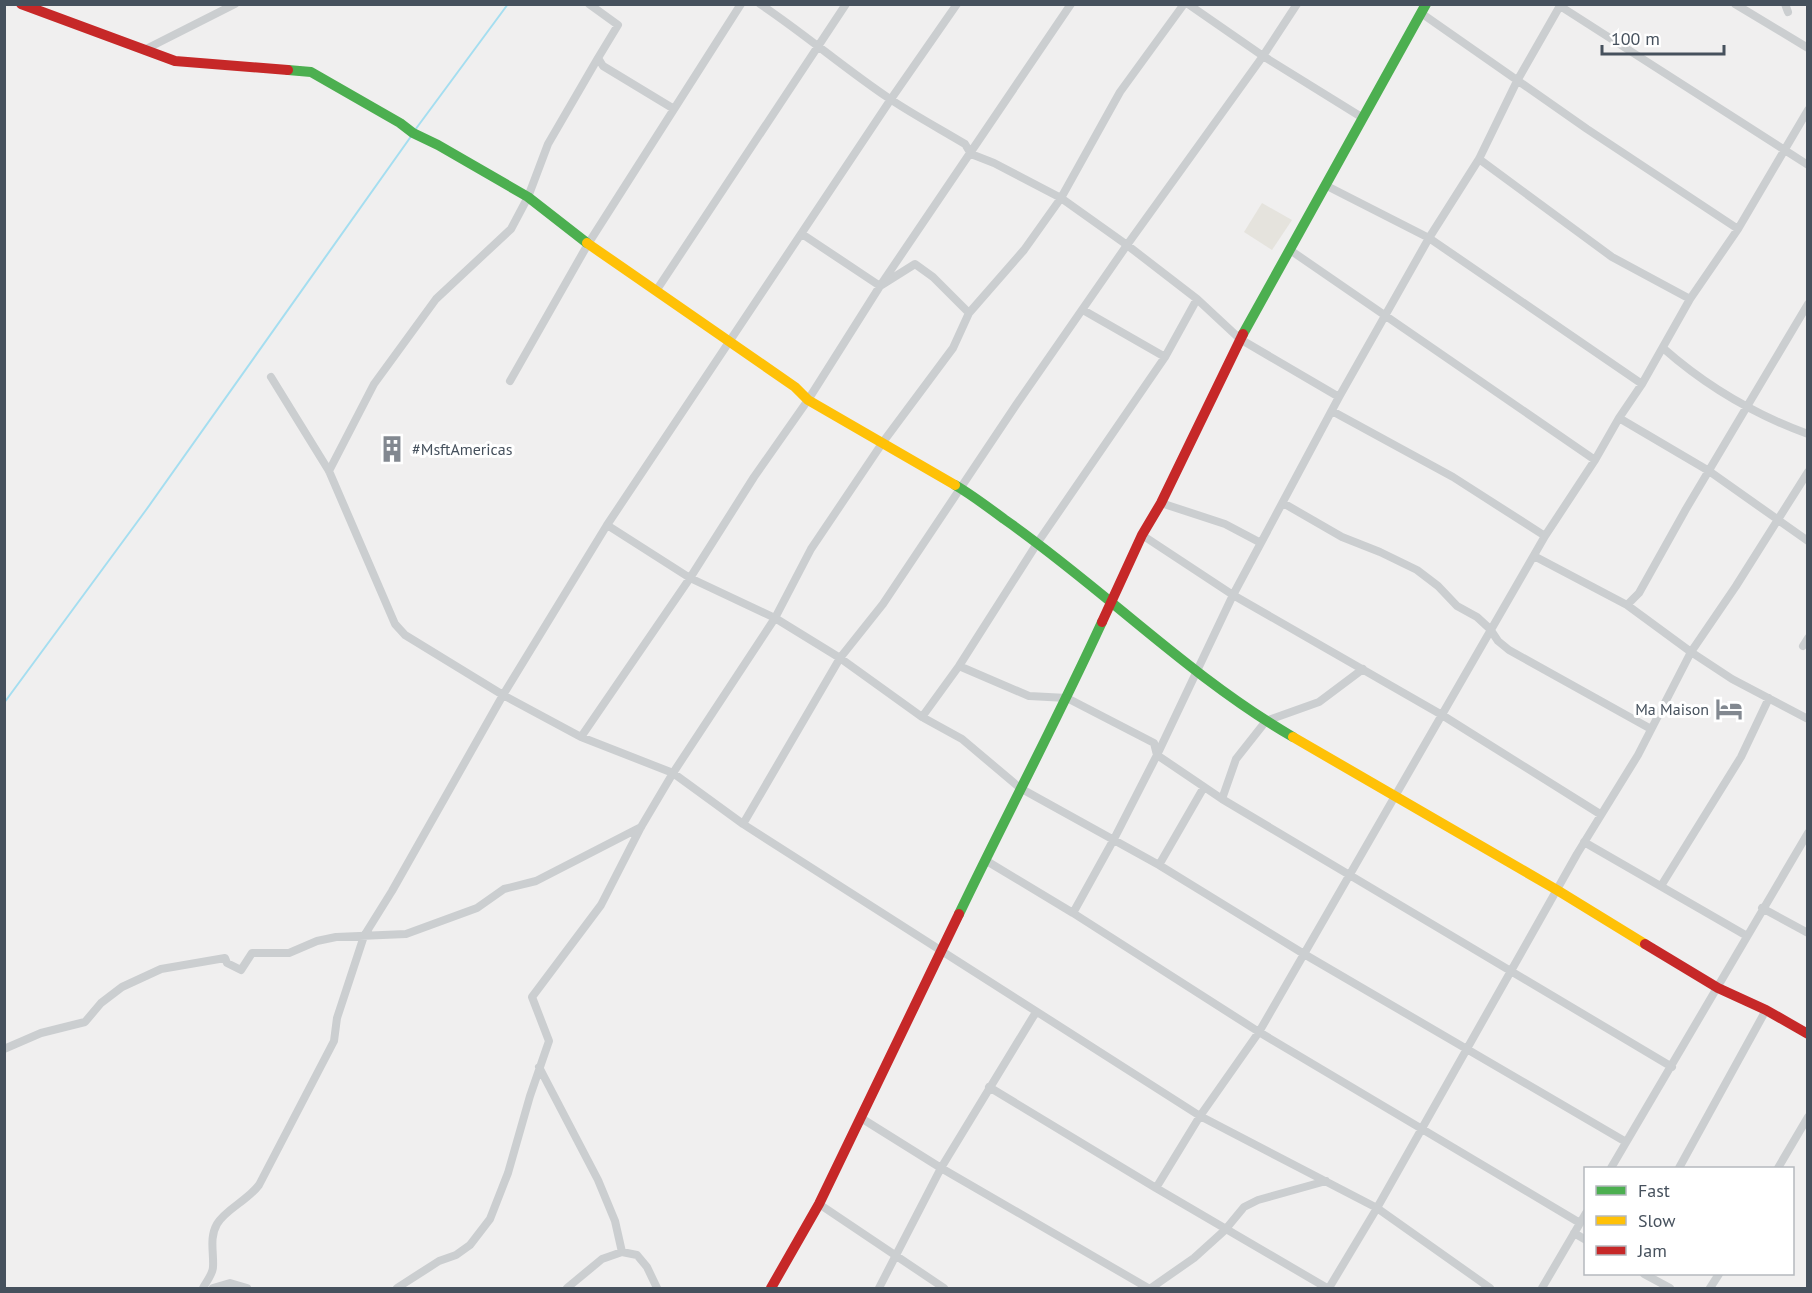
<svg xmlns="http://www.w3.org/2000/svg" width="1812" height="1293" viewBox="0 0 1812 1293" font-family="'PT Sans',sans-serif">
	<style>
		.commercial { fill: #e5e3dd }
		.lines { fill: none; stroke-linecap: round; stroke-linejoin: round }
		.stream { stroke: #a5def0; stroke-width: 2 }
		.street { stroke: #cbced0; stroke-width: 8 }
		.fast { stroke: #4caf50; stroke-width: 10 }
		.slow { stroke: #ffc107; stroke-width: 10 }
		.jam { stroke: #c62828; stroke-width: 10 }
		.labels { text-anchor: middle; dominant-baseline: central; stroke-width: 6; stroke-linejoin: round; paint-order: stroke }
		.poi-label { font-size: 16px; fill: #46515d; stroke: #fff; text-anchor: start }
	</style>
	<rect width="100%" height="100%" fill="#f0efef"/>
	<path class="commercial" d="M1262 203 1292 220 1272 250 1244 232Z"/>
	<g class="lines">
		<path class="stream" d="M415 130 508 4
			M4 703 146 510 412 135"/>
		<path class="street" d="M589 4 618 25 598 58 603 66 674 109
			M760 4C805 34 845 69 890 99 914 115 940 129 965 144L971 154 994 163 1061 198 1127 245 1197 299 1240 339 1339 397
			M1188 4 1263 56 1363 118
			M1735 4 1808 48
			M1785 4 1788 12
			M1560 6 1808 165
			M1421 13 1587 129 1738 229
			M144 50 235 4
			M1479 159 1612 257 1690 299
			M1325 185 1429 238 1642 384
			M802 234 880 286 915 264 933 277 969 313
			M1290 250 1595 460
			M656 291 846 4
			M1083 310 1165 357
			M1663 348C1706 386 1753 414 1808 434
			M271 377 329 471 395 624 405 635 503 695 581 737 673 773 743 824 1200 1116 1377 1208 1490 1288
			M510 381 588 244 741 4
			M1332 411 1453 477 1545 536
			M1619 418 1709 471 1808 541
			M329 471 374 384 436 299 511 229 528 197 548 144 598 58
			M1161 503 1225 524 1261 543
			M1283 503 1342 537 1380 552 1417 570 1438 586 1457 606 1477 617 1490 629 1498 641 1509 650 1651 729
			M607 525 690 578 775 618 840 658 922 717 962 739 1020 788 1159 865 1304 954 1626 1142
			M1142 535 1233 595 1442 715 1600 814
			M1534 556 1627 605 1691 652 1732 679 1808 719
			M1627 605 1639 593 1686 509 1808 304
			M1803 646 1808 638
			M959 666 1029 696 1067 698 1154 743 1157 755 1222 799 1672 1067
			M922 717 959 666 1038 542 1165 357 1197 299
			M581 737 690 578 754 477 808 400 880 286 1071 4
			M1222 799 1236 759 1266 721 1319 702 1363 669
			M743 824 840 658 883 604 1016 405 1127 245 1263 56 1297 4
			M1584 842 1747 936
			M985 860 1073 913 1259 1032 1580 1223
			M1159 865 1204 787
			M1661 886 1741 757 1769 698
			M1762 908 1808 933
			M1073 913 1114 839 1157 755 1233 595 1339 397 1429 238 1479 159 1517 81 1561 4
			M4 1049 41 1033 85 1022 101 1003 122 987 161 969 225 958 227 963 241 970 252 953H289L317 941 336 937 406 934 477 908 504 889 536 881 641 827
			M539 1067 598 1180 615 1221 622 1252
			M989 1087 1156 1188
			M861 1118 941 1168 1148 1288
			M1611 1168 1808 833
			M1679 1168 1766 1010
			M1778 1168 1808 1117
			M819 1204 944 1288
			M1574 1233 1586 1240
			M1644 1274 1670 1288
			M203 1288C206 1282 213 1274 213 1267 214 1253 209 1238 217 1224 226 1209 247 1201 259 1185L334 1041 337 1018 364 936 392 891 503 695 607 525 891 99 957 4
			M213 1288 230 1283 247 1288
			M397 1288 439 1261 456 1255 470 1245 490 1219 508 1173 530 1096 549 1041 532 997 601 905 641 827 673 773 775 618 811 549 883 442 953 348 969 313 1024 250 1061 198 1120 92 1184 4
			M567 1288 602 1259 622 1252 637 1255 647 1267 657 1288
			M879 1288 941 1168 1036 1012
			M1151 1288 1194 1258 1225 1230 1244 1207 1258 1200 1326 1181
			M1327 1288 1156 1188 1200 1116 1259 1032 1545 536 1595 460 1619 418 1642 384 1690 299 1738 229 1808 110
			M1329 1288 1377 1208 1577 854 1638 755 1691 652 1736 586 1808 472
			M1542 1288 1586 1213
			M1710 1288 1719 1274"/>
		<path class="fast" d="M288 70 311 72 400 123 413 133 438 145 528 197 587 243
			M1243 334 1426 4
			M955 485C972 495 988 507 1004 519 1103 588 1188 676 1293 737
			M959 914C1006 816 1057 720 1102 622"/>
		<path class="slow" d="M587 243 795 387 808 400 955 485
			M1293 737 1557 890 1645 944"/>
		<path class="jam" d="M21 4 175 61 288 70
			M1102 622 1142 535 1161 503 1243 334
			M1645 944 1718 988 1766 1010 1808 1034
			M771 1288 819 1204 959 914"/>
	</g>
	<defs>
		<symbol id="building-bare" viewBox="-9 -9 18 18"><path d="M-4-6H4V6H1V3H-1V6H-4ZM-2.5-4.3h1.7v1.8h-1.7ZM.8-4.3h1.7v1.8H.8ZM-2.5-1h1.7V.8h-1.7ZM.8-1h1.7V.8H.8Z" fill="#828890" stroke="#fff" stroke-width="2.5" paint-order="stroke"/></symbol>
		<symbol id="hotel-bare" viewBox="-9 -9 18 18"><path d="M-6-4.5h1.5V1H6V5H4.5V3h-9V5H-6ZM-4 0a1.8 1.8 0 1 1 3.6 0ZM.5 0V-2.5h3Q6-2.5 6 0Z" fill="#828890" stroke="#fff" stroke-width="2.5" paint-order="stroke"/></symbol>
	</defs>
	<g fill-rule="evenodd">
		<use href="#building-bare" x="373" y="430" width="38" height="38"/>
		<use href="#hotel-bare" x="1710" y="690" width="38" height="38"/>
	</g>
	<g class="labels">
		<g class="poi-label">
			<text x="412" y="449">#MsftAmericas</text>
			<text x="1709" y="709" text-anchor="end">Ma Maison</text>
		</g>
	</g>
	<rect width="1812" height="1293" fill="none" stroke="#46515d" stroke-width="12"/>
	<rect x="1584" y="1167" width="210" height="108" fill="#ffffff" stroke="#b5b9be" stroke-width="1.5"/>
	<rect x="1596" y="1186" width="30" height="9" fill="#4caf50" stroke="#b5b9be" stroke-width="1.5"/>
	<text x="1638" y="1197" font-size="18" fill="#46515d">Fast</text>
	<rect x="1596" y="1216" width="30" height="9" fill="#ffc107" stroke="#b5b9be" stroke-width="1.5"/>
	<text x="1638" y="1227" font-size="18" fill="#46515d">Slow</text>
	<rect x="1596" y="1246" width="30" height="9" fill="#c62828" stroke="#b5b9be" stroke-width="1.5"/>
	<text x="1638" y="1257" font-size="18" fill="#46515d">Jam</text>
	<path d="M1602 45v9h122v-9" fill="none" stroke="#46515d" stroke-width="3"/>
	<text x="1611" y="45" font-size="18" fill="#46515d" stroke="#ffffff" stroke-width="4.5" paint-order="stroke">100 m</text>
</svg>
